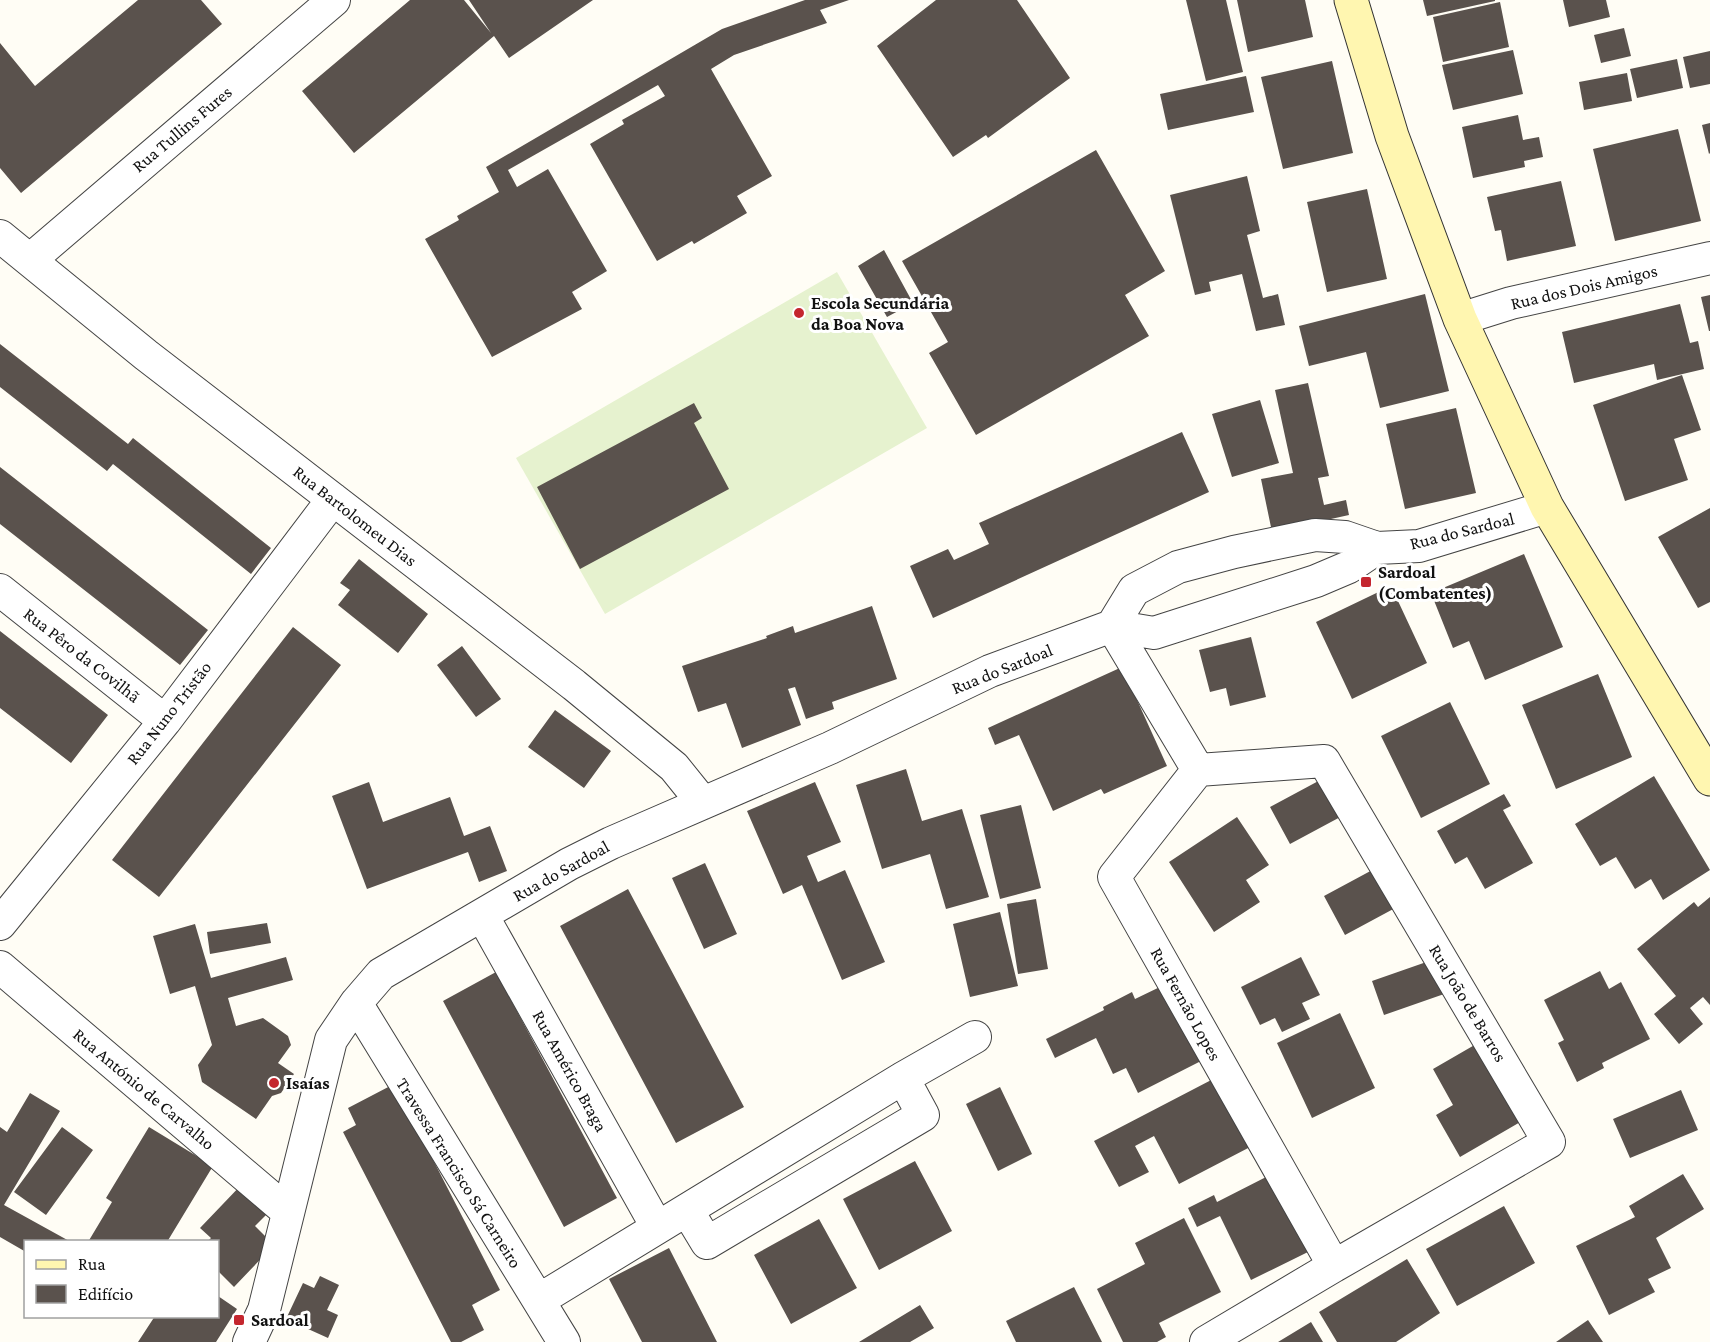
<svg xmlns="http://www.w3.org/2000/svg" width="1710" height="1342" viewBox="0 0 1710 1342" font-family="'Crimson Pro',serif">
	<style>
		.pitch { fill: #e6f2cf }
		.building { fill: #5a524d }
		.lines { fill: none; stroke-linecap: round; stroke-linejoin: round }
		.minor-casing { stroke: #444; stroke-width: 34 }
		.secondary-casing { stroke: #333; stroke-width: 35 }
		.minor { stroke: #fff; stroke-width: 32 }
		.secondary { stroke: #fff6b0; stroke-width: 33 }
		.poi-dot { fill: #c4262e; stroke: #fff; stroke-width: 2 }
		.labels { text-anchor: middle; dominant-baseline: central; stroke-width: 6; stroke-linejoin: round; paint-order: stroke }
		.street-label { font-size: 18px; fill: #111; stroke: #fff }
		.poi-label { font-size: 18px; font-weight: bold; fill: #111; stroke: #fff; text-anchor: start }
	</style>
	<rect width="100%" height="100%" fill="#fffdf5"/>
	<path class="pitch" d="M837 272 927 428 605 614 516 458Z"/>
	<path class="building" d="M138 0H201L222 24 21 193 0 168V43L35 86Z
		M410 0H464L491 33 469 0H593L509 58 494 36 354 153 302 91Z
		M805 0H849L820 10 827 23 734 55 711 69 772 176 737 196 747 213 694 244 692 241 657 261 590 144 624 124 622 120 665 96 658 85 508 170 517 187 548 169 607 271 572 292 582 309 492 357 425 239 459 220 457 216 499 192 486 167 722 29Z
		M936 0H1017L1070 78 988 138 986 135 953 157 877 46Z
		M1186 0H1226L1243 72 1206 81Z
		M1237 0H1305L1313 37 1248 52Z
		M1423 0H1495V1L1427 16Z
		M1563 0H1606L1610 17 1569 27Z
		M1500 2 1509 47 1443 62 1433 17Z
		M1624 28 1631 56 1601 63 1594 35Z
		M1513 50 1523 94 1453 110 1442 65Z
		M1710 51V84L1690 88 1683 57Z
		M1677 59 1683 88 1637 98 1630 69Z
		M1332 61 1353 153 1283 169 1261 77Z
		M1627 73 1632 101 1584 110 1579 82Z
		M1246 76 1254 112 1168 130 1160 94Z
		M1518 115 1523 140 1539 137 1543 157 1524 161 1525 167 1473 178 1462 127Z
		M1710 123V153L1709 154 1702 125Z
		M1678 129 1701 221 1615 241 1593 149Z
		M1096 150 1165 271 1125 295 1149 336 976 435 929 353 948 342 902 261Z
		M1247 176 1260 231 1247 235 1263 298 1278 294 1285 325 1256 331 1242 274 1209 282 1211 291 1195 295 1170 195Z
		M1561 181 1576 246 1507 261 1501 230 1495 231 1487 197Z
		M1367 189 1387 279 1327 292 1307 202Z
		M884 250 913 303 887 317 858 266Z
		M1425 294 1449 391 1380 408 1366 352 1309 366 1299 326Z
		M1710 295V331H1709L1701 297Z
		M1680 304 1690 343 1698 341 1704 369 1657 380 1654 364 1574 383 1562 332Z
		M0 344 128 444 133 438 271 548 251 574 113 464 107 471 0 387Z
		M1682 375 1701 430 1674 439 1688 480 1625 501 1593 405Z
		M1308 383 1329 476 1318 478 1324 505 1346 500 1349 515 1272 532 1261 479 1293 473 1275 390Z
		M1260 400 1279 463 1232 477 1212 414Z
		M694 403 702 418 694 423 729 489 580 569 537 487Z
		M1456 408 1476 493 1405 509 1386 424Z
		M1182 432 1209 492 933 618 910 566 948 549 954 560 989 544 979 523Z
		M0 467 208 630 180 665 0 524Z
		M1710 508V602L1698 608 1658 537Z
		M1524 554 1563 647 1485 680 1469 641 1453 648 1431 593Z
		M359 559 428 614 398 653 338 605 350 590 340 583Z
		M1391 586 1427 663 1352 699 1316 622Z
		M872 606 897 679 832 702 834 709 806 719 795 687 788 689 801 725 742 748 726 703 698 712 682 666 767 638 766 636 793 626 795 633Z
		M293 627 341 665 159 897 112 860Z
		M0 631 108 715 71 763 0 708Z
		M1251 637 1266 697 1230 706 1226 688 1210 692 1199 650Z
		M462 646 501 699 476 717 437 665Z
		M1122 667 1167 766 1104 794 1101 789 1053 811 1019 735 995 745 988 728Z
		M1598 674 1632 757 1556 789 1522 705Z
		M1450 702 1490 784 1421 818 1381 736Z
		M555 710 611 751 584 788 528 747Z
		M906 769 922 821 962 809 989 897 946 909 930 854 882 869 856 785Z
		M1654 776 1710 870 1663 900 1651 879 1635 889 1616 857 1600 866 1575 824Z
		M1324 778 1344 815 1290 844 1270 807Z
		M369 782 383 822 450 797 464 836 490 826 507 871 479 882 468 852 367 889 332 796Z
		M815 782 841 842 807 856 818 882 845 870 885 962 842 980 802 885 783 894 747 811Z
		M1504 794 1511 806 1503 810 1533 863 1485 889 1467 857 1455 864 1437 831Z
		M1021 805 1041 888 1000 899 980 815Z
		M1237 817 1269 865 1246 880 1260 902 1214 932 1169 862Z
		M705 863 737 934 704 949 672 878Z
		M1376 868 1397 907 1345 935 1324 896Z
		M628 889 744 1107 676 1143 560 926Z
		M1710 897V1005L1703 997 1690 1008 1703 1024 1679 1044 1654 1014 1676 996 1637 949 1694 902 1698 907Z
		M1036 899 1048 969 1018 974 1007 904Z
		M1000 912 1018 986 970 997 953 924Z
		M267 923 271 943 210 954 207 932Z
		M195 924 211 978 286 957 293 980 228 998 236 1026 263 1018 288 1036 291 1045 278 1063 294 1074 281 1093 272 1096 256 1119 202 1082 198 1065 212 1045 195 986 170 994 153 936Z
		M1301 957 1320 995 1302 1003 1310 1019 1282 1032 1275 1018 1260 1025 1241 987Z
		M1435 959 1447 993 1384 1015 1372 981Z
		M1600 971 1609 989 1621 982 1650 1039 1602 1063 1604 1068 1577 1082 1558 1043 1564 1040 1544 1000Z
		M496 972 617 1198 564 1227 443 1001Z
		M1164 985 1201 1061 1138 1093 1126 1068 1113 1074 1096 1038 1055 1058 1046 1039 1104 1010 1103 1007 1132 992 1135 999Z
		M1340 1013 1375 1088 1312 1118 1277 1043Z
		M1478 1043 1522 1121 1460 1157 1436 1115 1453 1105 1433 1069Z
		M1217 1077 1252 1146 1179 1184 1154 1136 1135 1146 1149 1172 1119 1187 1094 1141Z
		M394 1084 500 1290 472 1305 484 1330 461 1342H451L343 1132 356 1125 348 1108Z
		M1000 1087 1032 1154 998 1171 966 1104Z
		M1681 1090 1698 1130 1630 1158 1613 1119Z
		M30 1093 60 1111 4 1205 71 1242H26V1252L0 1237V1127L7 1132Z
		M62 1127 93 1150 46 1215 14 1192Z
		M149 1127 213 1166 167 1242H88L112 1202 106 1198Z
		M915 1161 952 1231 879 1270 843 1199Z
		M1683 1174 1704 1209 1656 1238 1671 1268 1648 1279 1655 1292 1609 1315 1576 1246 1635 1217 1629 1206Z
		M1270 1175 1308 1252 1251 1280 1220 1216 1197 1227 1188 1208 1214 1195 1217 1202Z
		M244 1182 271 1210 255 1226 274 1245 234 1287 218 1271V1242H207L211 1238 200 1228Z
		M1504 1206 1535 1263 1457 1306 1426 1249Z
		M1184 1218 1221 1292 1159 1323 1166 1337 1157 1342H1123L1097 1289 1145 1264 1135 1243Z
		M819 1219 857 1288 791 1324 754 1255Z
		M669 1248 717 1342H642L609 1279Z
		M1407 1259 1440 1313 1396 1342H1337L1319 1312Z
		M320 1276 339 1285 327 1310 338 1315 328 1338 286 1319 303 1283 314 1288Z
		M1074 1287 1102 1342H1016L1006 1321Z
		M218 1296 237 1309 216 1342H138L155 1316H218Z
		M920 1305 934 1328 910 1342H859Z
		M1588 1320 1603 1342H1556Z
		M1311 1322 1323 1342H1278Z"/>
	<g class="lines">
		<defs>
			<path id="minor" d="M0 236 146 355 574 685 674 767 703 803
				M30 260 334 0
				M1460 319 1511 303 1710 258
				M0 590 165 721
				M1112 626 1198 770 1114 877 1334 1266 1206 1342
				M1112 626 1134 590 1178 567 1234 552 1315 535 1345 537 1377 548 1419 546 1547 507
				M1198 770 1324 761 1549 1142 1334 1266
				M482 915 657 1227
				M0 924 165 721 333 499
				M0 967 288 1212
				M356 1003 564 1342
				M687 1210 707 1243 923 1115 903 1078
				M539 1300 903 1078 975 1037
				M249 1342 264 1310 331 1040 356 1003 381 974 569 864 611 843 830 748 990 671 1112 626 1154 633 1316 581 1349 567 1377 548"/>
			<path id="secondary" d="M1351 0 1392 136 1460 319 1547 507 1710 779"/>
		</defs>
		<use href="#minor" class="minor-casing"/>
		<use href="#secondary" class="secondary-casing"/>
		<use href="#minor" class="minor"/>
		<use href="#secondary" class="secondary"/>
	</g>
	<g class="poi-dot">
		<circle cx="799" cy="313" r="6"/>
		<rect x="1360" y="576" width="12" height="12" rx="3"/>
		<circle cx="274" cy="1083" r="6"/>
		<rect x="233" y="1314" width="12" height="12" rx="3"/>
	</g>
	<g class="labels">
		<g class="street-label">
			<text transform="translate(182 129) rotate(-40)">Rua Tullins Fures</text>
			<text transform="translate(1584 287) rotate(-13)">Rua dos Dois Amigos</text>
			<text transform="translate(355 516) rotate(38)">Rua Bartolomeu Dias</text>
			<text transform="translate(1462 531) rotate(-14)">Rua do Sardoal</text>
			<text transform="translate(82 655) rotate(38)">Rua Pêro da Covilhã</text>
			<text transform="translate(1002 669) rotate(-22)">Rua do Sardoal</text>
			<text transform="translate(169 713) rotate(-52)">Rua Nuno Tristão</text>
			<text transform="translate(561 871) rotate(-29)">Rua do Sardoal</text>
			<text transform="translate(1468 1003) rotate(59)">Rua João de Barros</text>
			<text transform="translate(1186 1004) rotate(61)">Rua Fernão Lopes</text>
			<text transform="translate(570 1071) rotate(61)">Rua Américo Braga</text>
			<text transform="translate(144 1089) rotate(40)">Rua António de Carvalho</text>
			<text transform="translate(459 1173) rotate(58)">Travessa Francisco Sá Carneiro</text>
		</g>
		<g class="poi-label">
			<text x="811" y="303">Escola Secundária<tspan x="811" dy="21">da Boa Nova</tspan></text>
			<text x="1378" y="572">Sardoal<tspan x="1378" dy="21">(Combatentes)</tspan></text>
			<text x="286" y="1083">Isaías</text>
			<text x="251" y="1320">Sardoal</text>
		</g>
	</g>
	<rect x="24" y="1240" width="195" height="78" fill="#ffffff" stroke="#a0a0a0" stroke-width="1.5"/>
	<rect x="36" y="1260" width="30" height="9" fill="#fff6b0" stroke="#a0a0a0" stroke-width="1.5"/>
	<text x="78" y="1270" font-size="18" fill="#111111">Rua</text>
	<rect x="36" y="1285" width="30" height="18" fill="#5a524d" stroke="#a0a0a0" stroke-width="1.5"/>
	<text x="78" y="1300" font-size="18" fill="#111111">Edifício</text>
</svg>
